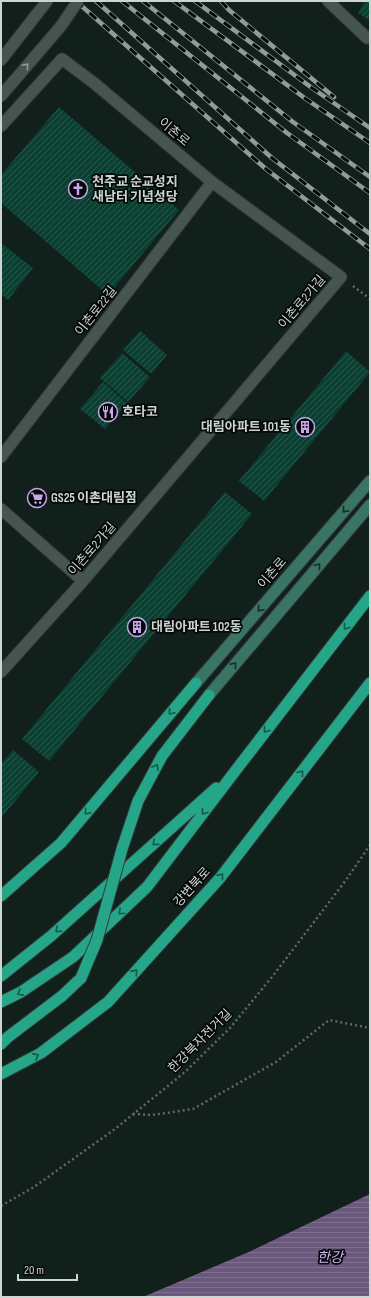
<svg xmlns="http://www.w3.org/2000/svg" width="371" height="1298" viewBox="0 0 371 1298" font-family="'Sofia Sans Condensed','Noto Sans KR',sans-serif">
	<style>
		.water { fill: url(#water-rules) }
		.building { fill: url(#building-hatch) }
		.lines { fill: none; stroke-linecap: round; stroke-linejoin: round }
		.minor-casing { stroke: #323a37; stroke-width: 13 }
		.tertiary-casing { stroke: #323a37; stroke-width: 13 }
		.secondary-casing { stroke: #323a37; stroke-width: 13 }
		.trunk-casing { stroke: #323a37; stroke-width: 13 }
		.path { stroke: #5e6a66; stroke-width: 2.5; stroke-dasharray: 2 3; stroke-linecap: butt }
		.minor { stroke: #46554f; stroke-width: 11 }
		.tertiary { stroke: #46554f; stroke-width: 11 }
		.secondary { stroke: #3a7464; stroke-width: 11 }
		.trunk { stroke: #26a688; stroke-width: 11 }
		.rail-casing { stroke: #919c97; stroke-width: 4.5 }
		.rail { stroke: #040807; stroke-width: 3; stroke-dasharray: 9; stroke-linecap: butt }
		.tertiary-bridge-casing { stroke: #323a37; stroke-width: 13; stroke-linecap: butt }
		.trunk-bridge-casing { stroke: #323a37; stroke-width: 13; stroke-linecap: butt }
		.tertiary-bridge { stroke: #46554f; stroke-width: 11 }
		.trunk-bridge { stroke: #26a688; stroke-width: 11 }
		.oneway { stroke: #909b96 }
		.oneway2 { stroke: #172e28 }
		.oneway3 { stroke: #155748 }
		.labels { text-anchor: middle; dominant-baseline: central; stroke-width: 3.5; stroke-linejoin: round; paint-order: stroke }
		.street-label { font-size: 13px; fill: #ccd5d1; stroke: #040807 }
		.poi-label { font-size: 13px; font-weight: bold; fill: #ccd5d1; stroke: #040807; text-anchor: start }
		.water-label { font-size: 14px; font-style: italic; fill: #d2b5f1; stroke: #040807 }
	</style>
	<defs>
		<pattern id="water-rules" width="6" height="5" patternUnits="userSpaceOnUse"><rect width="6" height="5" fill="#6b597d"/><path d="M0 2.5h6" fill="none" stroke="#7f708e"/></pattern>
		<pattern id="building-hatch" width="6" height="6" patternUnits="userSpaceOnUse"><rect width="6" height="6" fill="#0a3f31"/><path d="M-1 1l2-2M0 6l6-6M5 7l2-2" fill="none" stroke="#2c5a4e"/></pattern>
	</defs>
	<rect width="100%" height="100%" fill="#12201b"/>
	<path class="water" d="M370 1194V1297H143L251 1251Z"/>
	<path class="building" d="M365 1H370V21L358 13Z
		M59 107 179 210 108 295 1 203V175Z
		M1 243 33 268 8 300 1 294Z
		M140 331 167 355 151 374 123 350Z
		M346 351 370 372 264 501 239 481Z
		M122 353 150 377 128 402 100 378Z
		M103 382 127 403 105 429 80 409Z
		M225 492 252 514 49 761 22 739Z
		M13 750 39 772 1 818V764Z"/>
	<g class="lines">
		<defs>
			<path id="minor" d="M328 1 367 38 370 37
				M1 126 62 59 94 83 212 182 341 277 83 581 1 672
				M1 457 212 182
				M1 509 83 581"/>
			<path id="tertiary" d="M1 60 47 1
				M1 96 61 26"/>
			<path id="secondary" d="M196 683 370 481
				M209 695 370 505"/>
			<path id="trunk" d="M138 801 162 756 209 695
				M1 896 61 843 196 683
				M1 976 51 936 216 788
				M1 1002 21 992 73 957 147 887 236 770 370 596
				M1 1044 8 1037 62 996 81 978
				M1 1074 41 1053 108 1002 220 878 370 683"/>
		</defs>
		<use href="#minor" class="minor-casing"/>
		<use href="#tertiary" class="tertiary-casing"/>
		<use href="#secondary" class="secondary-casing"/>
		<use href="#trunk" class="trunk-casing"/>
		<path class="path" d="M353 286 370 299
			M133 1114 152 1115 193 1109 276 1062 329 1020 370 1028
			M1 1206 34 1187 115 1129 185 1072 230 1028 272 977 346 880 370 845"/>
		<use href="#minor" class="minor"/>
		<use href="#tertiary" class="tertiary"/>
		<use href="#secondary" class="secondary"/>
		<use href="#trunk" class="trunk"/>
		<defs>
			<path id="rail" d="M76 1 266 169 370 249
				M96 1 272 158 370 234
				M122 1 287 133 370 193
				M143 1 293 122 370 177
				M174 1 306 99 370 143
				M195 1 312 88 370 128
				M221 1 229 10 334 97"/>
		</defs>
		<use href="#rail" class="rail-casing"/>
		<use href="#rail" class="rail"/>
		<defs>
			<path id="tertiary-bridge" d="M61 26 78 1"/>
			<path id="trunk-bridge" d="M81 978 97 940 122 849 138 801"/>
		</defs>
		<use href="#tertiary-bridge" class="tertiary-bridge-casing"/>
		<use href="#trunk-bridge" class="trunk-bridge-casing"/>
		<use href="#tertiary-bridge" class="tertiary-bridge"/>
		<use href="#trunk-bridge" class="trunk-bridge"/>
	</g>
	<defs><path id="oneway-chevron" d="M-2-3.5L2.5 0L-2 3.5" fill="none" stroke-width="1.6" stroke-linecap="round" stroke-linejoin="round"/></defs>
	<use class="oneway" href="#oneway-chevron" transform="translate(26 66) rotate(-49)"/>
	<g class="oneway2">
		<use href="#oneway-chevron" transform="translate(345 510) rotate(131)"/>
		<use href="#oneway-chevron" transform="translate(318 566) rotate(-50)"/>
		<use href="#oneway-chevron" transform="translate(260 609) rotate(131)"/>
		<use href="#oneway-chevron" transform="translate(234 665) rotate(-50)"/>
	</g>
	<g class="oneway3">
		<use href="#oneway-chevron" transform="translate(346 627) rotate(128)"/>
		<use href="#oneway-chevron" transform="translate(171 712) rotate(130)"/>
		<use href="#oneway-chevron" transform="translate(266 730) rotate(128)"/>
		<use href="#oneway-chevron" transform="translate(156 767) rotate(-61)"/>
		<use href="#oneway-chevron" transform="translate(301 773) rotate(-52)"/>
		<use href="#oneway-chevron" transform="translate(87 812) rotate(130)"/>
		<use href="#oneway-chevron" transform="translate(204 812) rotate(127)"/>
		<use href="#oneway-chevron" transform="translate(155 843) rotate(138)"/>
		<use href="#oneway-chevron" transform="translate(221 876) rotate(-51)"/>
		<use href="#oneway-chevron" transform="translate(121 912) rotate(137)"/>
		<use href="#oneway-chevron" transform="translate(58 930) rotate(138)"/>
		<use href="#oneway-chevron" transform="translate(135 972) rotate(-48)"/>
		<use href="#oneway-chevron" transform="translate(20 993) rotate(151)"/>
		<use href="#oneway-chevron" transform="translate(36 1056) rotate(-28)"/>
	</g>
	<defs>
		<symbol id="church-ring" viewBox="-11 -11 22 22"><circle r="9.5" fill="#040807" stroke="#c9a5ee" stroke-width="1.5"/><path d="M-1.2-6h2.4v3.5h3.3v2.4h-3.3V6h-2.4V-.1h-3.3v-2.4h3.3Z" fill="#c9a5ee"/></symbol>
		<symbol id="restaurant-ring" viewBox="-11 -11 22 22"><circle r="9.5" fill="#040807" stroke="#c9a5ee" stroke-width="1.5"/><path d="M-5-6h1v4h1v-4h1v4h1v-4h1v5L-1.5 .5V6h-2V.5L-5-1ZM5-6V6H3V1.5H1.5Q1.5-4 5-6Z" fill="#c9a5ee"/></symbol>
		<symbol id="building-ring" viewBox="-11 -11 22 22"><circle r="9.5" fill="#040807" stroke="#c9a5ee" stroke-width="1.5"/><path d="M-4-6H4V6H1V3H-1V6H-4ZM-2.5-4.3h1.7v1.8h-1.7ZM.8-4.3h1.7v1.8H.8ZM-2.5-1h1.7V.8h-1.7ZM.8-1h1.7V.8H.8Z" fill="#c9a5ee"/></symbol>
		<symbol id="supermarket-ring" viewBox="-11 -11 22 22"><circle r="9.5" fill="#040807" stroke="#c9a5ee" stroke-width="1.5"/><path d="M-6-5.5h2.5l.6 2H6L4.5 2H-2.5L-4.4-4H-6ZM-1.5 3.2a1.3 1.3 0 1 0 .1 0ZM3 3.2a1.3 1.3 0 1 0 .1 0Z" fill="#c9a5ee"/></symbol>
	</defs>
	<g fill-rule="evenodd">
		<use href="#church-ring" x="67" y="178" width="22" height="22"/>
		<use href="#restaurant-ring" x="97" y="401" width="22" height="22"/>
		<use href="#building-ring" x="294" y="416" width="22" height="22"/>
		<use href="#supermarket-ring" x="26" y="487" width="22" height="22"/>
		<use href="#building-ring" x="126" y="616" width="22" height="22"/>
	</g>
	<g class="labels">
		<g class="street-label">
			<text transform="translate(174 132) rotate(40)">이촌로</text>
			<text transform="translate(302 302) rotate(-50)">이촌로2가길</text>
			<text transform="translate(96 311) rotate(-52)">이촌로22길</text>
			<text transform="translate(92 549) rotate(-49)">이촌로2가길</text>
			<text transform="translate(272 573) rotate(-49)">이촌로</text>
			<text transform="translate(192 887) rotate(-48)">강변북로</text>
			<text transform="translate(200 1041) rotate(-45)">한강북자전거길</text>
		</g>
		<g class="poi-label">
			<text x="92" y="182">천주교 순교성지<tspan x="92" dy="15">새남터 기념성당</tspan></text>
			<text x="122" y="412">호타코</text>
			<text x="291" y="427" text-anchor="end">대림아파트 101동</text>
			<text x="51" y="498">GS25 이촌대림점</text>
			<text x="151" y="627">대림아파트 102동</text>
		</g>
		<g class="water-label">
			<text x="330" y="1257">한강</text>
		</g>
	</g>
	<rect width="371" height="1298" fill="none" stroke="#ccd5d1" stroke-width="4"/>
	<path d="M18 1274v6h59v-6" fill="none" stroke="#ccd5d1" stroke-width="2"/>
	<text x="24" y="1274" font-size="12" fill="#ccd5d1" stroke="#040807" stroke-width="3" paint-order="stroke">20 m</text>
</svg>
